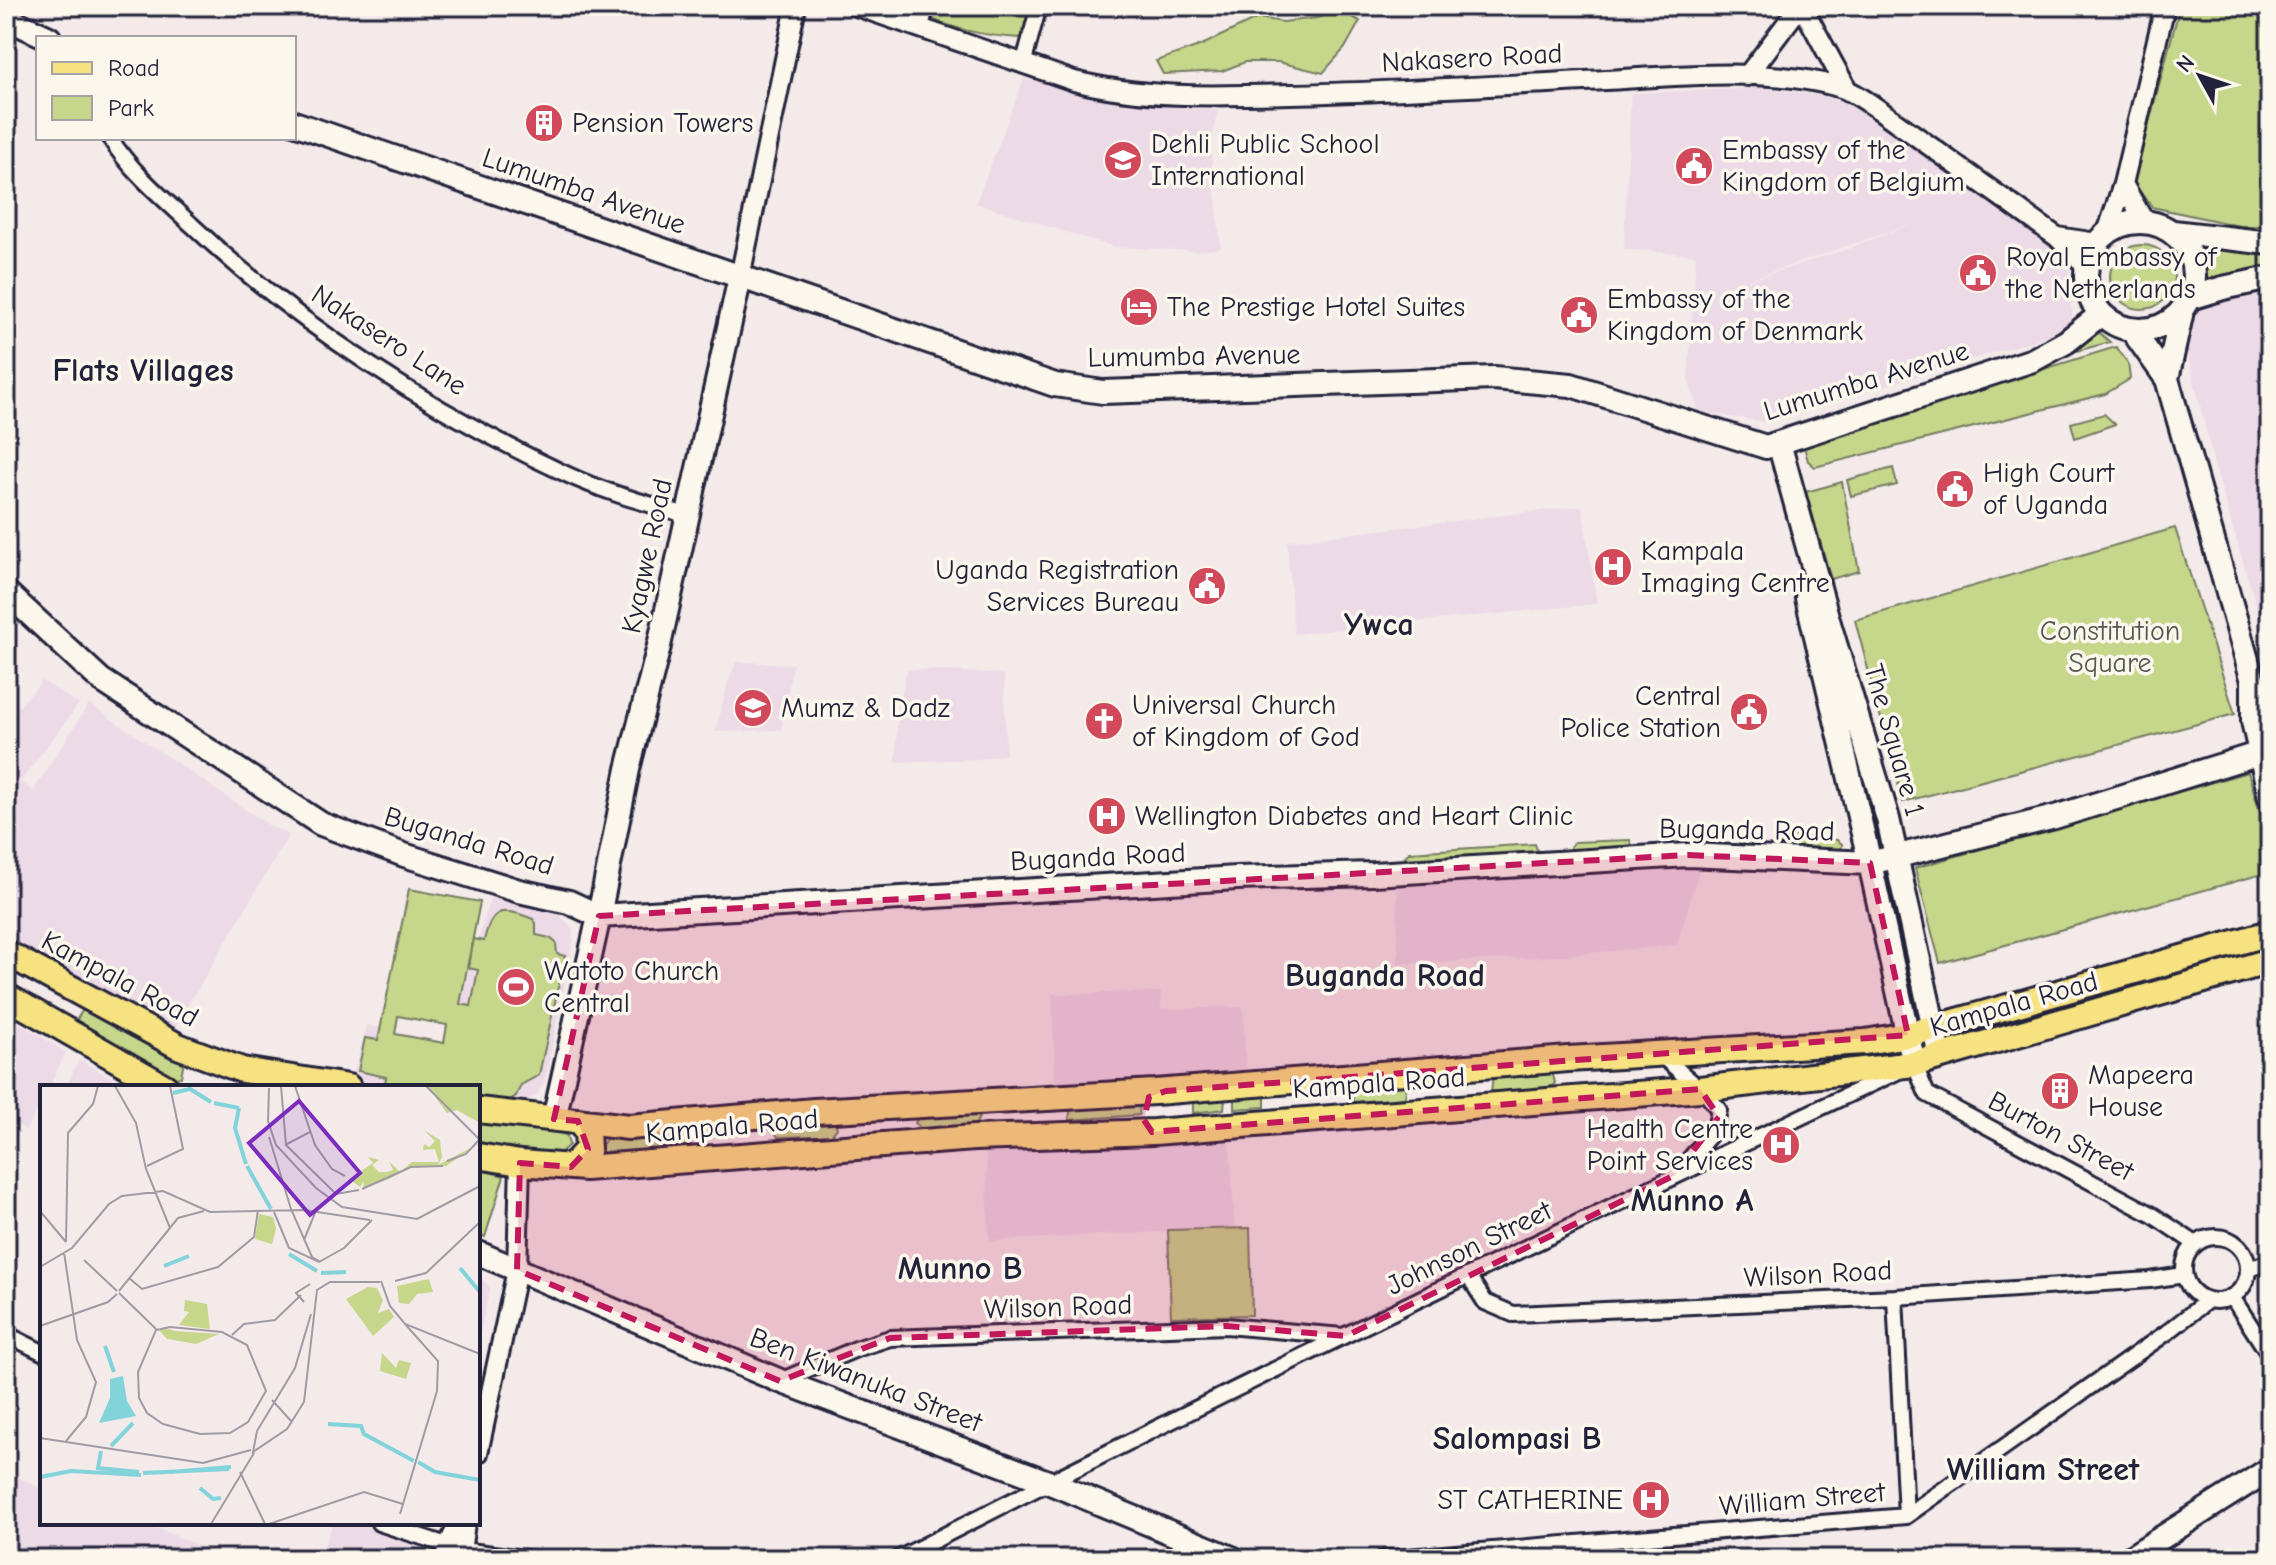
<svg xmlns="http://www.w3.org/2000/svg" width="2276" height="1565" viewBox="0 0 2276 1565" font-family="'Comic Neue',sans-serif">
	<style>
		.built { fill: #ecdae7; fill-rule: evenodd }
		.green { fill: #c6d68a; stroke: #747c62; stroke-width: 2; fill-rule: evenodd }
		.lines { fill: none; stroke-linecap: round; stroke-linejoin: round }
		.minor-casing { stroke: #22223b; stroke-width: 20 }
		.tertiary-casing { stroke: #22223b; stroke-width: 24 }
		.secondary-casing { stroke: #22223b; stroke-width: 28 }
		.primary-casing { stroke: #22223b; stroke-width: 30 }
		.minor { stroke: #fbf7ec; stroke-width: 14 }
		.tertiary { stroke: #fbf7ec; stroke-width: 18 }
		.secondary { stroke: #fbf7ec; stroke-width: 22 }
		.primary { stroke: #f7e281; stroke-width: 24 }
		.marked { fill: #c2185b; fill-opacity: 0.2; stroke: #c2185b; stroke-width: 6; stroke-dasharray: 16 10; stroke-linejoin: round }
		.labels { text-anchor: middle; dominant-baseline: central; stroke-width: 7; stroke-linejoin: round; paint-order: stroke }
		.street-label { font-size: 28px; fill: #22223b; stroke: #fbf7ec }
		.poi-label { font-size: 28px; fill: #22223b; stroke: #fbf7ec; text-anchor: start }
		.park-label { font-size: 28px; fill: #535853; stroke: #fbf7ec }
		.quarter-label { font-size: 32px; font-weight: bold; fill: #22223b; stroke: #fbf7ec }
		.inset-river { fill: none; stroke: #82d3da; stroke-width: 4 }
		.inset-road { fill: none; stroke: #a09aa4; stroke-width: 2 }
		.view { fill: #7b2cbf; fill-opacity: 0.15; stroke: #7b2cbf; stroke-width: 4 }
		.inset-edge { fill: none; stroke: #22223b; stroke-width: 4 }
	</style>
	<rect width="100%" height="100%" fill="#f4eaea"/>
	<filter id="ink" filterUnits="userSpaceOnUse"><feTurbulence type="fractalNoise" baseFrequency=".0125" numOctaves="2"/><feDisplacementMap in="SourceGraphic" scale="16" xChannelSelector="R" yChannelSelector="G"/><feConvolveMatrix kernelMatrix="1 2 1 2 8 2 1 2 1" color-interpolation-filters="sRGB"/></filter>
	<g filter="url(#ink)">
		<path class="built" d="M1024 79 1147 105 1218 110 1210 146 1221 248 1198 251 1113 247 976 203Z
			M1760 88 1819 95 1860 107 2069 251 2068 298 2072 309V319L2058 333 1765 422 1699 412 1688 379 1696 255 1624 249 1631 93ZM1914 223 1850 248 1748 281V280Z
			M2270 287V333L2265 346 2270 336V652L2215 468 2186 347 2188 333 2201 306 2209 299Z
			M1582 506 1597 604 1294 634 1287 541Z
			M736 662 793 664 781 730 715 732 727 686Z
			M907 669 1004 674 1006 754 980 759 896 762 898 711Z
			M42 681 79 704 20 782 33 791 89 704 270 826 289 835 171 1034 6 941V722Z
			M1702 860 1677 945 1544 957 1398 964 1397 886Z
			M492 892 554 909 572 927 573 942 545 1081 536 1096 516 1108 478 1101V1087H392L352 1080 367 1025 444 1043 459 1004Z
			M1161 992V1009L1243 1007 1246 1076 1055 1085 1052 994Z
			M6 1015 66 1052 49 1087H42V1100L26 1130 6 1117Z
			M79 1060 129 1087H66Z
			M1229 1136 1235 1228 989 1241 986 1149Z
			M478 1275 490 1288 478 1342Z
			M6 1471 42 1489V1523H146L228 1559H6Z
			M334 1523H368L432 1553 437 1559H317Z"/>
		<path class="green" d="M914 6H1033L1044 20 1019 38C978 35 949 29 913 9Z
			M2180 6H2270V226H2240L2152 207 2133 183Z
			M1338 10 1360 21 1345 48 1323 73 1278 62H1245L1222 71 1163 74 1156 61 1202 45 1258 18 1283 22 1317 18Z
			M2110 277a32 32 0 1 1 64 0a32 32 0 1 1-64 0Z
			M2203 248 2270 251V268L2250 270 2205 284 2207 257Z
			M2095 329 2110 342 2077 351Z
			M2116 347 2128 363 2130 379 2105 394 1815 467 1808 461 1803 443Z
			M2104 414 2115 424 2075 438 2071 423Z
			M1893 468 1897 485 1851 496 1847 480Z
			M1842 482 1859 571 1831 579 1806 492Z
			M2175 528 2235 714 1903 802 1855 620Z
			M2248 772 2270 847V872L1940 963 1915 868Z
			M1779 835 1837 840 1842 844 1841 850 1834 853 1780 846 1776 844Z
			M1630 840 1633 848 1571 852 1570 847 1574 842Z
			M1535 844 1537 850 1535 856 1406 863 1404 858 1409 852Z
			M409 889 480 902 460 1004 471 1006 478 970 468 968 474 939 484 941C491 908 502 906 533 919L536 923V935L550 938 556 943 557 954 565 956 539 1075 521 1085 516 1096 507 1102 478 1097V1087H398L385 1084 386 1077 358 1071 365 1038 378 1040ZM398 1016 447 1025 444 1043 395 1034Z
			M85 1006 184 1060 181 1077 172 1079 74 1024Z
			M1548 1072 1553 1075 1555 1083 1549 1089 1491 1092 1493 1075Z
			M1407 1081 1405 1098 1353 1102 1354 1085Z
			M1265 1093V1107L1235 1109V1094Z
			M1225 1095 1224 1109 1193 1113V1097Z
			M1140 1101 1139 1115 1069 1120 1071 1104Z
			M976 1111 980 1115 975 1126 923 1130 915 1123 920 1114Z
			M828 1122 835 1123 837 1128 831 1136 778 1137 776 1134 779 1125Z
			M478 1123C494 1126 560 1130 567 1136L569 1145 559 1154 512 1152 478 1147Z
			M690 1132 693 1139 690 1146 685 1149 599 1155V1149L607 1138Z
			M478 1169 504 1176 485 1237 478 1234Z
			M1250 1228 1252 1315 1171 1317 1168 1230Z"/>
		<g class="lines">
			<defs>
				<path id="minor" d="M920 29 927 6
					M1023 65 1039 6
					M110 138C131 172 164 199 193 226 300 327 433 412 566 474 604 492 646 503 686 515
					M1662 1056 1708 1096 1719 1110 1715 1129 1681 1169
					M2184 1269a32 32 0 1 1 64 0a32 32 0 1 1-64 0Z
					M2248 1269 2270 1262
					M1469 1277 1485 1302 1513 1314 1895 1297 2150 1280 2184 1275
					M1895 1297 1906 1516
					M2232 1297 2270 1356
					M6 1334 42 1352
					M780 1381 856 1349 890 1338 1226 1326 1343 1336
					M379 1523 462 1550 532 1559
					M898 1559C1233 1387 1573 1223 1914 1064L1927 1094 2151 1214 2196 1244
					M1382 1559 1906 1516 2169 1331 2207 1301"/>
				<path id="tertiary" d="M856 6 1074 81C1145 99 1219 96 1291 94 1396 92 1501 85 1606 80 1677 76 1780 66 1847 90 1858 95 1868 102 1878 109L2057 237 2087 267
					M1802 6 1848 91
					M1747 76 1800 6
					M2123 184 2144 221
					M2107 233 2123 184 2165 6
					M2057 237 2097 243
					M740 277 796 6
					M478 1453 517 1270 520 1163
					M446 1559 448 1546 459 1523
					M460 1559 465 1523"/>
				<path id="secondary" d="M6 18 49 38
					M294 123 1055 385 1103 392 1494 378 1571 385 1766 447 2033 360 2066 342 2101 314
					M2086 276a54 54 0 1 1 108 0a54 54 0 1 1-108 0Z
					M2173 232 2270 243
					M2190 298 2223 288 2270 278
					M2132 330 2167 379 2253 681 2270 709
					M2167 379 2182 311
					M1779 443 1828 620 1888 819 1940 1056
					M6 592 101 680 321 824 404 855 519 891 569 902 599 916 1237 878 1373 874 1688 855 1870 863 2055 817 2270 750
					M1807 598 1870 863 1914 1064
					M2253 683V721L2270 797
					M554 1119 599 916 628 769 659 646 740 277
					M478 1253 780 1381 1048 1482 1234 1559
					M2128 1559 2270 1469"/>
				<path id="primary" d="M6 953 178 1046 242 1070 348 1087
					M6 996 165 1087
					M478 1110 629 1127 814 1111 1155 1092 1568 1059 1865 1042 1908 1035 2270 933
					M478 1156 520 1163 585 1168 974 1138 1154 1132 1700 1089 1914 1064 2270 961
					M571 1167 588 1149 587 1132 578 1121"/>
			</defs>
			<use href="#minor" class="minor-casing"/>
			<use href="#tertiary" class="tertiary-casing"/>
			<use href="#secondary" class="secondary-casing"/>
			<use href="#primary" class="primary-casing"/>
			<use href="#minor" class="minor"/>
			<use href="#tertiary" class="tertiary"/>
			<use href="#secondary" class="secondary"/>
			<use href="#primary" class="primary"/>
		</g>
	</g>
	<path class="marked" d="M1688 855 1870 863 1908 1035 1166 1091 1149 1097 1144 1120 1152 1132 1700 1089 1719 1117 1675 1175 1346 1336 1226 1326 890 1338 780 1381 517 1270 520 1163 571 1167 588 1149 578 1121 554 1119 599 916Z"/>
	<defs>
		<symbol id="building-disc" viewBox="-11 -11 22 22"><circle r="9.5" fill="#d1495b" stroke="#fbf7ec"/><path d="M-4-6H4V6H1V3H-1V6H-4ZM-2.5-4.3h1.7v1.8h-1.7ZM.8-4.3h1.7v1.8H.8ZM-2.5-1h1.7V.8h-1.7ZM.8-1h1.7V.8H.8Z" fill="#fff"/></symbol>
		<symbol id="school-disc" viewBox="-11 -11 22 22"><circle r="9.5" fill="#d1495b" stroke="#fbf7ec"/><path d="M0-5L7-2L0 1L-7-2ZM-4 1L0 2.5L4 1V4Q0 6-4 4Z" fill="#fff"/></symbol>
		<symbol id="civic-disc" viewBox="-11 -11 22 22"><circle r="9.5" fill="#d1495b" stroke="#fbf7ec"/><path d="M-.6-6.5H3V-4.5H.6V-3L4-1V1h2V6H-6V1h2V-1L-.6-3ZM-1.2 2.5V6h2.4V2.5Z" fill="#fff"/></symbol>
		<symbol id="hotel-disc" viewBox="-11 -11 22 22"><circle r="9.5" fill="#d1495b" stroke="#fbf7ec"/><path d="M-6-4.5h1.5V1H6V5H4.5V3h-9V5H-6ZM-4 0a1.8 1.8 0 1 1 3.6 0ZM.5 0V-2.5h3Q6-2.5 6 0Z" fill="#fff"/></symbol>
		<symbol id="hospital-disc" viewBox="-11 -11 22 22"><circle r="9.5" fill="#d1495b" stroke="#fbf7ec"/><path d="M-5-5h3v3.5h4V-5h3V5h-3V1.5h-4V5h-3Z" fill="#fff"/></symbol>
		<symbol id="church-disc" viewBox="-11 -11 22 22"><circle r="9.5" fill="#d1495b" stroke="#fbf7ec"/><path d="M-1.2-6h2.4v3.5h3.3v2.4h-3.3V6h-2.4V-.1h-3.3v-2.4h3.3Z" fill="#fff"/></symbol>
		<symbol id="stadium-disc" viewBox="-11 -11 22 22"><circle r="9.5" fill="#d1495b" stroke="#fbf7ec"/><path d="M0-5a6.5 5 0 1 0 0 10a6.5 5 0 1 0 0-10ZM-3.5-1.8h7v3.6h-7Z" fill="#fff"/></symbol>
	</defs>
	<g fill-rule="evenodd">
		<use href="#building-disc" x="522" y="101" width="44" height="44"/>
		<use href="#school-disc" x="1101" y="138" width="44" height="44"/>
		<use href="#civic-disc" x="1672" y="144" width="44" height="44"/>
		<use href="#civic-disc" x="1956" y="251" width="44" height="44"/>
		<use href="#hotel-disc" x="1117" y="285" width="44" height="44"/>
		<use href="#civic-disc" x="1557" y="293" width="44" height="44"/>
		<use href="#civic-disc" x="1933" y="467" width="44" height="44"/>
		<use href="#hospital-disc" x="1591" y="545" width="44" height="44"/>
		<use href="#civic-disc" x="1185" y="564" width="44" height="44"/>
		<use href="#school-disc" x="731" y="686" width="44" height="44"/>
		<use href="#civic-disc" x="1727" y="690" width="44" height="44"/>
		<use href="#church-disc" x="1082" y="699" width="44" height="44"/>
		<use href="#hospital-disc" x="1085" y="794" width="44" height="44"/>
		<use href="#stadium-disc" x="494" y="965" width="44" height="44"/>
		<use href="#building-disc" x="2038" y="1069" width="44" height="44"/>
		<use href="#hospital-disc" x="1759" y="1123" width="44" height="44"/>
		<use href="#hospital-disc" x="1629" y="1478" width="44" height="44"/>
	</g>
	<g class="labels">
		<g class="street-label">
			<text transform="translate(1472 58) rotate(-3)">Nakasero Road</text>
			<text transform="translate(584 191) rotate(19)">Lumumba Avenue</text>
			<text transform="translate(389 340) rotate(33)">Nakasero Lane</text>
			<text transform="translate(1194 356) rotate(-1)">Lumumba Avenue</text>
			<text transform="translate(1866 381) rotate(-17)">Lumumba Avenue</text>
			<text transform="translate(647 556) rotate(-78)">Kyagwe Road</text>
			<text transform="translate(1894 740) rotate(74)">The Square 1</text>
			<text transform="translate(1747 830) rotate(1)">Buganda Road</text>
			<text transform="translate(469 841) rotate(17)">Buganda Road</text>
			<text transform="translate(1098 857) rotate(-3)">Buganda Road</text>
			<text transform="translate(120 979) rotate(28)">Kampala Road</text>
			<text transform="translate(2014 1004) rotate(-16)">Kampala Road</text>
			<text transform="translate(1379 1083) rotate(-4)">Kampala Road</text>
			<text transform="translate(732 1126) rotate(-5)">Kampala Road</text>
			<text transform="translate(2061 1136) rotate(28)">Burton Street</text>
			<text transform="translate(1469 1248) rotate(-26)">Johnson Street</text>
			<text transform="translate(1818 1274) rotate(-3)">Wilson Road</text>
			<text transform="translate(1058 1307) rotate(-2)">Wilson Road</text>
			<text transform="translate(866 1380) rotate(21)">Ben Kiwanuka Street</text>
			<text transform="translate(1802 1499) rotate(-5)">William Street</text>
		</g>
		<g class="poi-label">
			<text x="572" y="123">Pension Towers</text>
			<text x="1151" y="144">Dehli Public School<tspan x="1151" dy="32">International</tspan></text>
			<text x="1722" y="150">Embassy of the<tspan x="1722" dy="32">Kingdom of Belgium</tspan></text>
			<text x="2006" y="257">Royal Embassy of<tspan x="2006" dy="32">the Netherlands</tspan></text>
			<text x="1607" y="299">Embassy of the<tspan x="1607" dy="32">Kingdom of Denmark</tspan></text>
			<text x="1167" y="307">The Prestige Hotel Suites</text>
			<text x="1983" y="473">High Court<tspan x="1983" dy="32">of Uganda</tspan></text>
			<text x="1641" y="551">Kampala<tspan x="1641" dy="32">Imaging Centre</tspan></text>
			<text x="1179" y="570" text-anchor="end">Uganda Registration<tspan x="1179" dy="32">Services Bureau</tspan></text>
			<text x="1721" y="696" text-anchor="end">Central<tspan x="1721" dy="32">Police Station</tspan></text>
			<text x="1132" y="705">Universal Church<tspan x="1132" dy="32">of Kingdom of God</tspan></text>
			<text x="781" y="708">Mumz &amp; Dadz</text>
			<text x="1135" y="816">Wellington Diabetes and Heart Clinic</text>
			<text x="544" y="971">Watoto Church<tspan x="544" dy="32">Central</tspan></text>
			<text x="2088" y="1075">Mapeera<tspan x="2088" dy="32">House</tspan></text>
			<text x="1753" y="1129" text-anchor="end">Health Centre<tspan x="1753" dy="32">Point Services</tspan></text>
			<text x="1623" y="1500" text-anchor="end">ST CATHERINE</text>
		</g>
		<g class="park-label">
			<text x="2110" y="631">Constitution<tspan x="2110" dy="32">Square</tspan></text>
		</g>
		<g class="quarter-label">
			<text x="143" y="370">Flats Villages</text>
			<text x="1379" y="624">Ywca</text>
			<text x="1385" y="975">Buganda Road</text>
			<text x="1692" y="1200">Munno A</text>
			<text x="960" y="1268">Munno B</text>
			<text x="1517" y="1438">Salompasi B</text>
			<text x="2043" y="1469">William Street</text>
		</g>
	</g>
	<g transform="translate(40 1085)">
		<rect width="440" height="440" fill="#f4eaea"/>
		<path d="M387 1H440V38L417 25 407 28ZM384 45 400 55 402 72 398 80 440 58 406 81 372 82 349 94 323 104 324 96 320 102 309 94 333 78 328 72 339 75 332 80 339 87H347L353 85 349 76 360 87 372 77H399L395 64 383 65 384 59 389 62 395 56ZM219 129 233 132 236 144 232 159 215 154ZM389 194 393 207 377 209 369 219 359 218 357 201ZM328 202 337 203 343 215 338 228 349 224 354 232 333 251 306 214ZM145 215 167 219 170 244 139 240 149 227 144 226ZM125 243 135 246 179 249 156 259 139 256 127 254 119 245ZM342 268 356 283 359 275 371 278 366 294 340 286Z" fill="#c6d68a"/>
		<path d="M83 291 87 316 96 331 59 338 70 313V294Z" fill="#82d3da"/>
		<path class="inset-river" d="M133 8 150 4 171 17M174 18 199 23M199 23 195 43 206 79M207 81 231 124M249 169 277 186M124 181 149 171M420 183 440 207M281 188 306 187M65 261 74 287M288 339 321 341 324 349 374 376M71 361 93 338M61 366 58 383 99 387M378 377 395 387 440 395M130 387 191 382M103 388 189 384M103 388 127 387M0 392 31 386 101 390M160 403 173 414 181 413"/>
		<path class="inset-road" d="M75 1 96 38 106 84 130 143M241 1 246 60 296 109 319 105M255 1 275 60 292 84 305 91M386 1 439 54M229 3 228 36 236 60 276 103 302 122 377 134 440 101M229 52 251 124 272 172 279 176M245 60 270 47M407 76 426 69 439 55M107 81 143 64 130 1M322 104 371 82 403 81M0 126 26 157M234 127 249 163 279 177 304 163 332 135M264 155 275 128M26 157 28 48 53 19 58 1M24 167 37 255 56 297 46 332 26 356M44 175 77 206M0 182 32 163 69 119 82 111 123 106 170 127 264 125 330 135M89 193 102 204 178 182 214 152 218 125M341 196 350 221 365 239 440 269M355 196 386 188 440 137M79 206 138 133 164 126M79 208 117 245M264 217 256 208 270 199M271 229 255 283 217 346 213 367 247 344 264 317 277 205 290 197H340M0 241 68 217 77 209M130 242 182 247 207 260 226 306 208 337 190 348 160 349 123 339 107 328 99 313 98 287 116 245ZM192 250 204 239 235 235 261 210M232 315 252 337M0 353 163 378 211 365M200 387 225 439M360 429 397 306 398 276 365 239M171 439 214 368M229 439 324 407 363 419"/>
		<path class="view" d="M259 16 320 88 270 130 209 58Z"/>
		<rect width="440" height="440" class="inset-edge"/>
	</g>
	<rect width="2276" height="1565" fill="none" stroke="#fbf7ec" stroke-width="32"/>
	<rect x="16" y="16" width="2244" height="1533" fill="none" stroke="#22223b" stroke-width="3" filter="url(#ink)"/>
	<rect x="36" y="36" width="260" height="104" fill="#fbf7ec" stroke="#a4a2a5" stroke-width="2"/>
	<rect x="52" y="62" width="40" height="12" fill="#f7e281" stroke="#a4a2a5" stroke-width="2"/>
	<text x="108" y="76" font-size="24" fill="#22223b">Road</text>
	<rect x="52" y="96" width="40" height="24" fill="#c6d68a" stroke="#a4a2a5" stroke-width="2"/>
	<text x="108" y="116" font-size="24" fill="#22223b">Park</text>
	<g transform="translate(2200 76) rotate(310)" stroke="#fbf7ec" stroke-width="6" paint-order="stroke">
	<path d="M0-6L14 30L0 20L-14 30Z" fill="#22223b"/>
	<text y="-12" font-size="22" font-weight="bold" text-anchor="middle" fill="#22223b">N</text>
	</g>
</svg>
